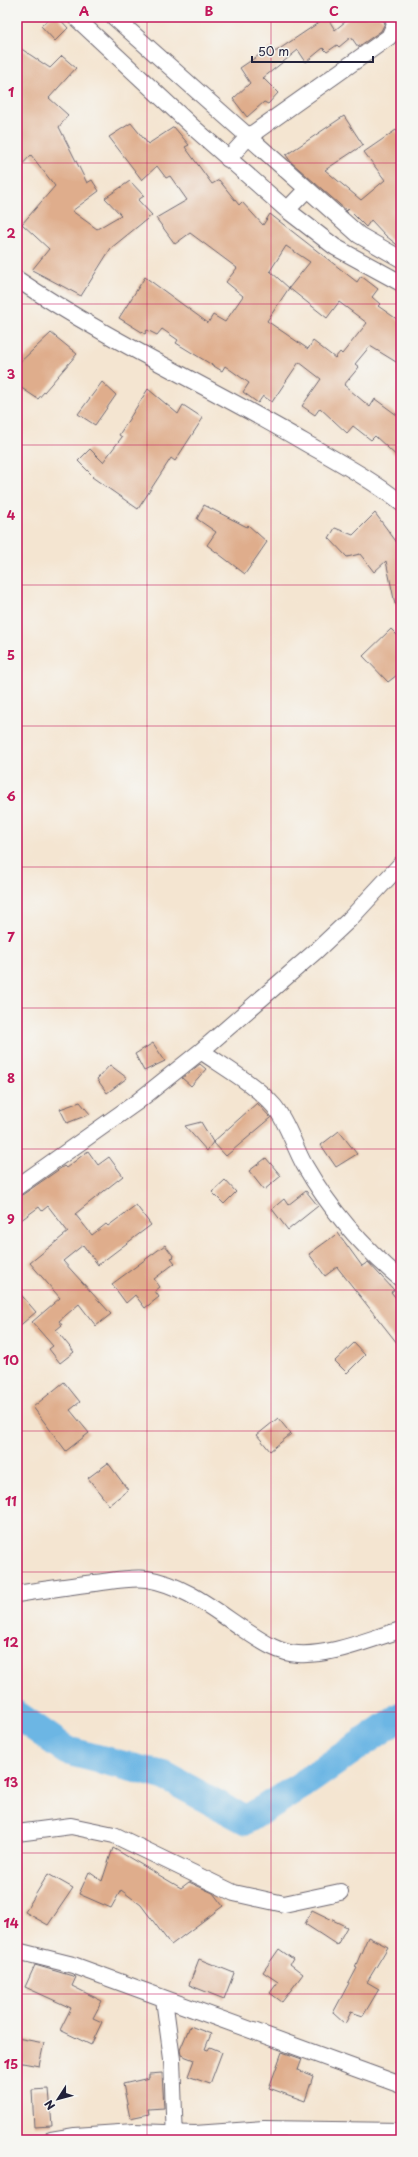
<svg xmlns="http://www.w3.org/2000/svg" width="418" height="2157" viewBox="0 0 418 2157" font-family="'Playpen Sans',sans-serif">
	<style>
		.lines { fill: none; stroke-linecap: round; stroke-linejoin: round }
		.river { stroke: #6cb6e4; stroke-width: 29 }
		.building { fill: #dfad8c; fill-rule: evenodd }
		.minor-casing { stroke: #6c6670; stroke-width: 18 }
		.minor { stroke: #fff; stroke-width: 16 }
		.grid { fill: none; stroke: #c2185b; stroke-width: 1; stroke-opacity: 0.55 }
		.neatline { fill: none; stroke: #c2185b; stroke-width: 1.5 }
		.grid-label { font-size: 13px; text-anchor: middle; font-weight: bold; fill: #c2185b }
	</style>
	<rect width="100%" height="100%" fill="#f6f6f2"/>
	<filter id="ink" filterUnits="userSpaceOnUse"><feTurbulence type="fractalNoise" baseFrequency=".025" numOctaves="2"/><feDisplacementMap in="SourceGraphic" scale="8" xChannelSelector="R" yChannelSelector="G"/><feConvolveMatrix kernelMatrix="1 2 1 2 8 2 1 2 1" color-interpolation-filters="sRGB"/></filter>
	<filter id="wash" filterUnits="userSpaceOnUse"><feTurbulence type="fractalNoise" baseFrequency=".012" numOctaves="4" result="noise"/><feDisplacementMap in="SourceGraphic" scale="16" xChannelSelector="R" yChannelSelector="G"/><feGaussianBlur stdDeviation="0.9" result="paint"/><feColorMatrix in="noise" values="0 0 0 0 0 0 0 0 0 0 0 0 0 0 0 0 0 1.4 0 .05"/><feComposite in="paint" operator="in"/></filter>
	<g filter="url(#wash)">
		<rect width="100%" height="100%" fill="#f4e5d1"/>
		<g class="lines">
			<path class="river" d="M17 1715 68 1751 165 1776 246 1820 302 1785 401 1716"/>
		</g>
		<g id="blocks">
			<path class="building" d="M51 17H58L68 28 55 41 41 26Z
				M327 17 335 30 351 17H381L385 23 381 31 358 47 351 37 339 47 337 45 327 52 323 48 306 62 298 50 263 78 278 93 268 104 264 102 247 117 233 99 250 83 240 68 271 47 275 52Z
				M17 46 50 68 62 56 76 68 49 98 68 115 59 127 87 183 92 180 99 191 72 211 97 229 121 215 105 198 130 181 144 196 138 200 152 215 111 248 81 296 32 270 49 249 22 224 55 186 31 155 17 170Z
				M344 116 363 145 325 170 361 200 385 180 364 152 396 130 401 137V248L386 236 371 220 366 227 348 209 347 211 291 162 286 155Z
				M131 123 148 144 174 127 189 145 185 147 212 184 219 180 239 205 242 202 263 225 270 214 357 282 361 276 378 289 372 297 380 304 378 306 401 322V365L370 346 355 364 359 367 344 385 370 407 375 399 401 418V460L375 436 371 440 353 426 347 433 320 408 315 415 302 406 321 379 299 362 272 402 263 396 258 403 243 392 249 383 225 366 222 371 176 343 178 340 162 329 157 335 147 330 145 334 119 318 145 277 208 323 213 315 225 322 243 296 226 282 237 268 190 233 175 244 156 218 187 200 170 176 166 178 157 166 142 180 109 137ZM286 246 310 262 289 288 270 271ZM289 288 327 318 339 302 367 323 342 354 340 352 335 358 313 341 308 349 267 321Z
				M51 333 77 354 38 399 17 385V365Z
				M102 382 116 395 95 425 78 414Z
				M148 389 178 414 183 405 203 418 175 461 171 458 138 509 92 477 93 476 78 461 90 449 103 462 122 437 119 435Z
				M204 505 247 527 248 525 267 542 245 574 207 545 216 532 197 519Z
				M375 513 401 548V603L395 604 386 561 374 572 360 554 347 557 329 538 335 528 353 535Z
				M391 629 401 639V672L388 682 363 656Z
				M153 1043 165 1061 144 1071 135 1054Z
				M200 1064 206 1069 191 1086 182 1078Z
				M110 1065 127 1078 107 1093 97 1079Z
				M80 1102 90 1114 67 1123 60 1109Z
				M257 1103 271 1118 226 1156 213 1142Z
				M201 1122 213 1142 207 1151 185 1126Z
				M339 1131 357 1154 336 1167 321 1145Z
				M88 1151 98 1165 109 1157 123 1176 75 1214 92 1235 106 1224 108 1226 136 1205 151 1225 98 1265 83 1245 63 1261 111 1314 96 1326 79 1304 59 1321 62 1325 56 1330 74 1352 60 1363 49 1349 53 1346 32 1322 60 1298 30 1263 68 1232 48 1206 42 1211 39 1207 17 1223V1196L22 1195 64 1166 66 1168Z
				M266 1158 281 1176 264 1190 249 1171Z
				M225 1180 236 1192 224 1204 212 1192Z
				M306 1191 318 1206 288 1230 272 1209 284 1199 288 1205Z
				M338 1233 362 1266 368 1262 394 1290 391 1292 401 1304V1348L337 1267 325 1276 309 1254Z
				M165 1245 174 1257 171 1258 175 1263 154 1279 160 1287 155 1291 159 1297 145 1308 135 1295 126 1303 112 1284Z
				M17 1290 36 1312 17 1328Z
				M354 1343 365 1355 347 1373 335 1361Z
				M64 1382 80 1402 70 1410 89 1433 66 1451 33 1407Z
				M278 1418 291 1434 270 1451 257 1435Z
				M108 1463 128 1490 109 1505 88 1478Z
				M113 1848 181 1888 189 1882 213 1893 223 1906 171 1945 141 1905 121 1890 111 1908 79 1894 89 1872 102 1881Z
				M48 1874 73 1888 48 1925 25 1912Z
				M312 1910 347 1927 337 1945 305 1924Z
				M368 1937 388 1947 367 1982 379 1989 363 2016 351 2012 345 2024 333 2013 357 1968 355 1967Z
				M279 1949 293 1959 290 1964 303 1974 282 2002 270 1993 278 1982 263 1972Z
				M199 1959 234 1973 224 1999 189 1985Z
				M35 1965 76 1977 72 1986 102 2001 93 2018 102 2022 91 2045 60 2030 71 2008 25 1987Z
				M190 2026 211 2034 205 2049 208 2050 210 2047 222 2052 210 2084 188 2076 194 2060 181 2055 180 2050Z
				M17 2038 44 2043 39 2066 17 2062Z
				M282 2052 302 2059 298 2070 313 2076 305 2101 269 2088Z
				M162 2073 164 2108 148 2109 149 2114 130 2118 123 2084 149 2078V2074Z
				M49 2089 52 2126 34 2127 32 2090Z"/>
		</g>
	</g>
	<g filter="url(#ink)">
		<use href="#blocks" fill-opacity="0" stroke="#6c6670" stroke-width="1"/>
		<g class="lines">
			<defs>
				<path id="minor" d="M75 17 194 128 287 210 335 247 401 283
					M114 17 359 235 401 259
					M228 159 248 137 389 37 395 24 393 17
					M287 210 307 189
					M17 279C108 341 209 386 304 442 337 461 371 479 401 503
					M201 1051C224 1067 256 1085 274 1106 288 1123 294 1147 305 1166 331 1211 361 1246 401 1279
					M17 1187 137 1102 201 1051 316 951 349 920 401 864
					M17 1594C43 1590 69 1586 95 1583 112 1581 130 1577 147 1579 184 1585 213 1609 243 1629 260 1640 277 1653 298 1654 332 1656 369 1639 401 1630
					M17 1833 71 1826 114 1835 234 1893 284 1904 340 1892
					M17 1951 73 1965 401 2085
					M164 1999 172 2059 175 2140
					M51 2140 75 2136 134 2132 195 2134 264 2129 401 2131"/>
			</defs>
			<use href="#minor" class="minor-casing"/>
			<use href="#minor" class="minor"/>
		</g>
	</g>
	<path class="grid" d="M147 17V2140M271 17V2140M17 163H401M17 304H401M17 445H401M17 585H401M17 726H401M17 867H401M17 1008H401M17 1149H401M17 1290H401M17 1431H401M17 1572H401M17 1712H401M17 1853H401M17 1994H401"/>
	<rect width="418" height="2157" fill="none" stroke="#f6f6f2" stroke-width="44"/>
	<g transform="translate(58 2099) rotate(234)" stroke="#f6f6f2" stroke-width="3" paint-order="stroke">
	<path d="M0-3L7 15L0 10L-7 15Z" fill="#22223b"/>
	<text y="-6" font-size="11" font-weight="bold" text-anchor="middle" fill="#22223b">N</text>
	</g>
	<path d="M252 56v6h121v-6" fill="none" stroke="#22223b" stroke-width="2"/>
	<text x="258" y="56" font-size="12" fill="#22223b" stroke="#f6f6f2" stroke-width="3" paint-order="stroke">50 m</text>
	<rect x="22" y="22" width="374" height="2113" class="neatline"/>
	<g class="grid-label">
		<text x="84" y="16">A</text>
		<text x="209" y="16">B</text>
		<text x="334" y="16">C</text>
		<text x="11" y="97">1</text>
		<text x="11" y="238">2</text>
		<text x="11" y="379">3</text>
		<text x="11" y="520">4</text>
		<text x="11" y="660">5</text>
		<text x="11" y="801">6</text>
		<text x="11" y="942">7</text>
		<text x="11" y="1083">8</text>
		<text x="11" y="1224">9</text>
		<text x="11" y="1365">10</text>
		<text x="11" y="1506">11</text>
		<text x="11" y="1647">12</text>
		<text x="11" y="1787">13</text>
		<text x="11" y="1928">14</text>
		<text x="11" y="2069">15</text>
	</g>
</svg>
